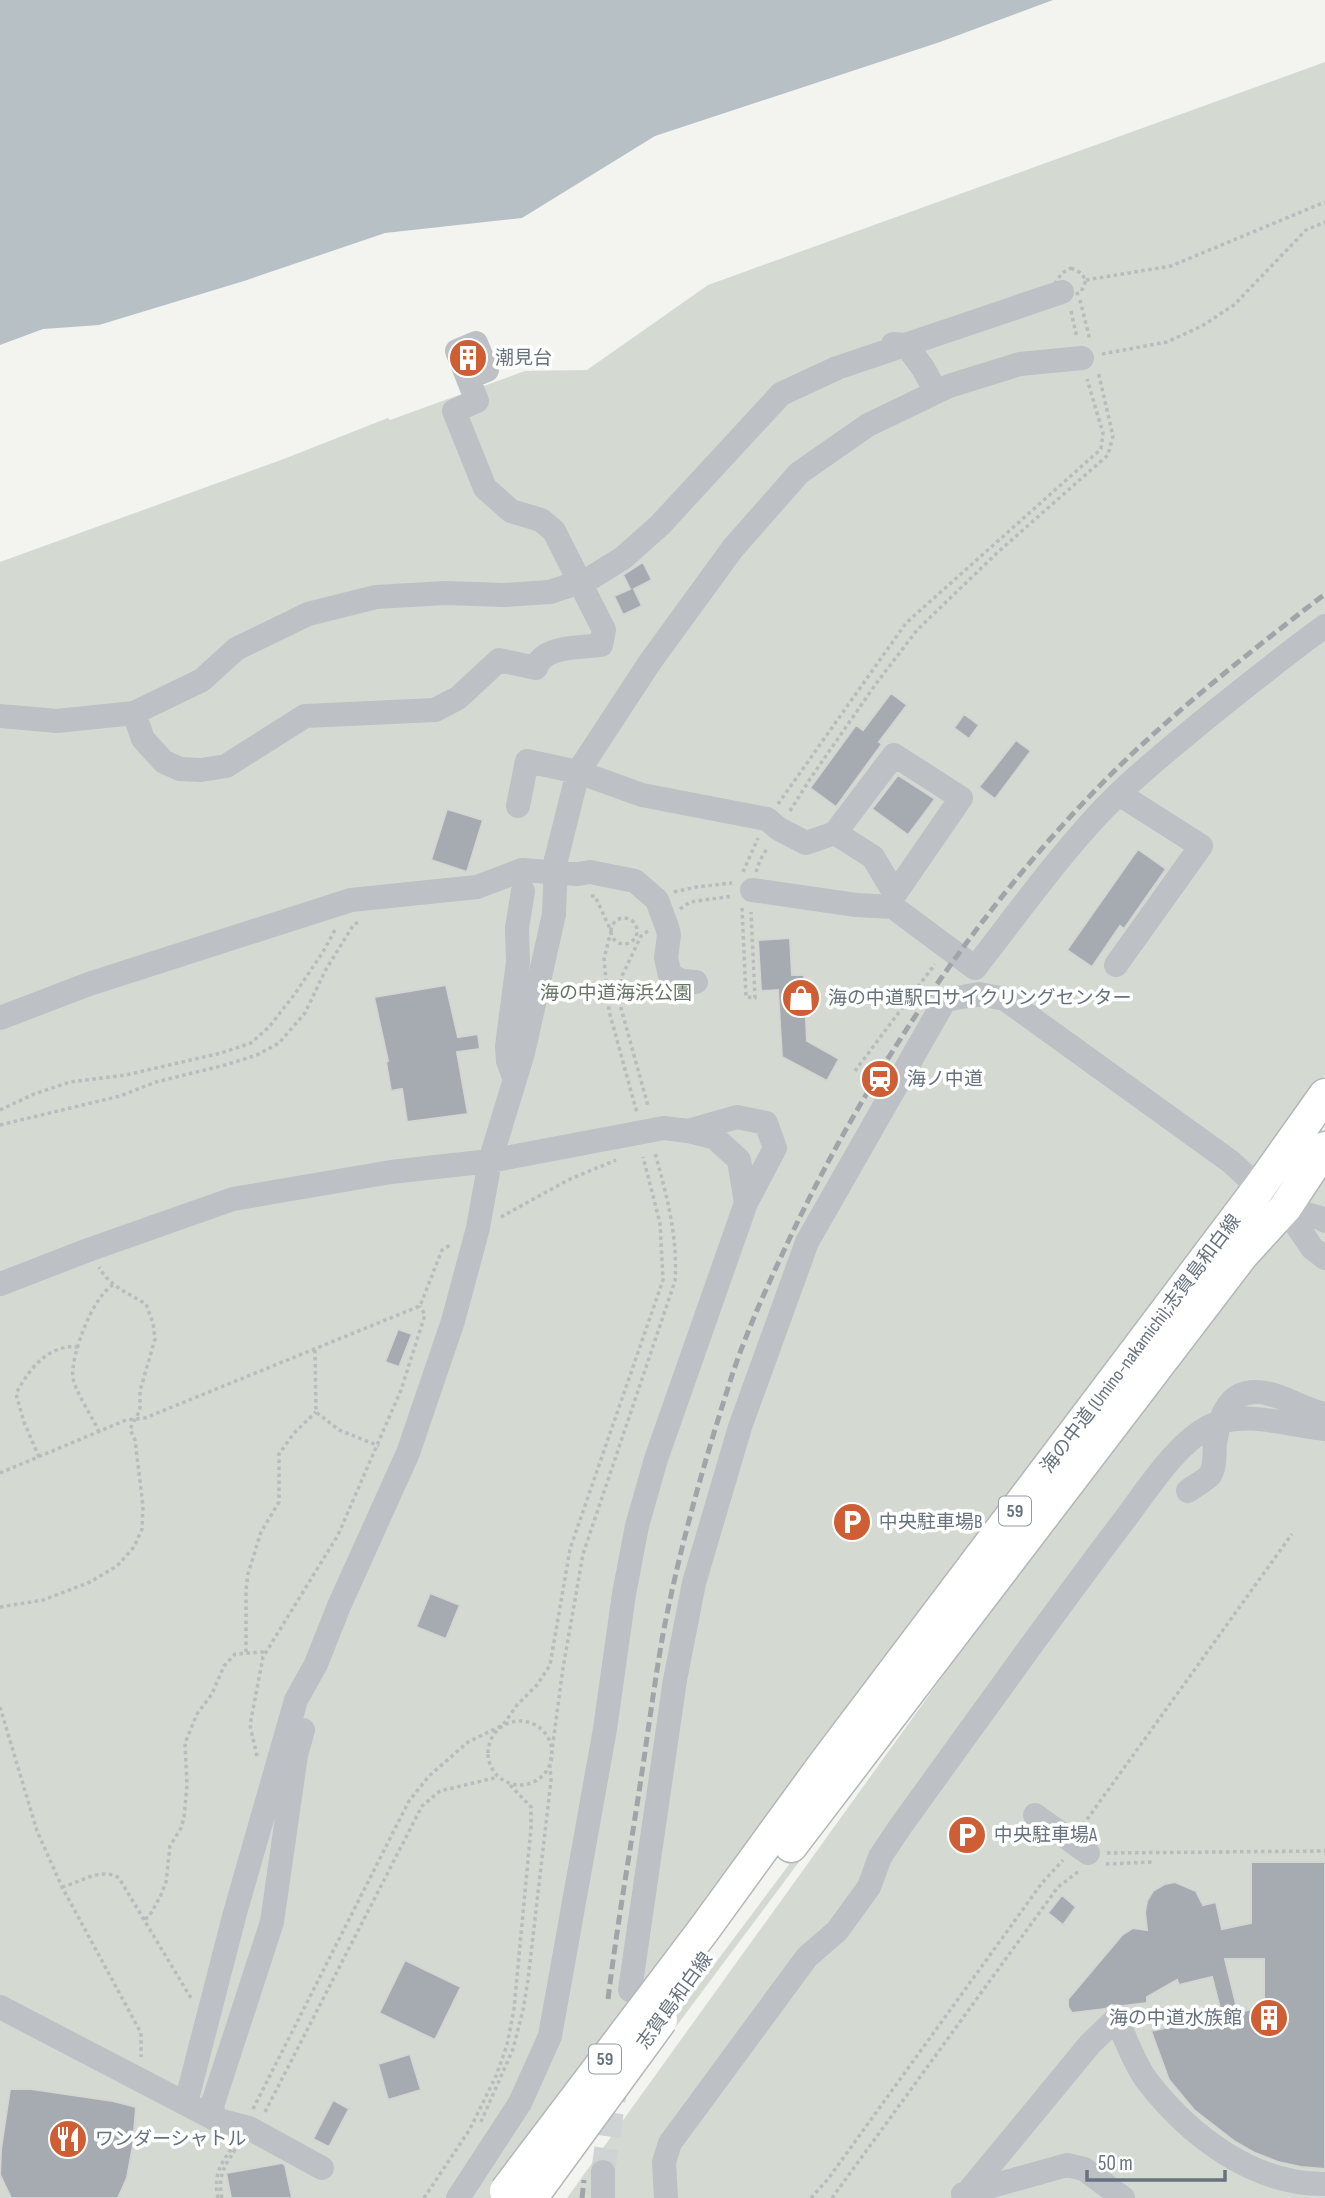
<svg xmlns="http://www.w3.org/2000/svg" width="1325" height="2198" viewBox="0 0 1325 2198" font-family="'Sofia Sans Condensed','Noto Sans JP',sans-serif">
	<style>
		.green { fill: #d4dad1 }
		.water { fill: #b7c0c5 }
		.building { fill: #a5abb0; stroke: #d4d5d3; stroke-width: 2; fill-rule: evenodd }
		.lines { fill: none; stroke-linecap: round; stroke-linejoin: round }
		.minor-tunnel { stroke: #d0d3d4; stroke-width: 24; stroke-dasharray: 24 12; stroke-linecap: butt }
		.major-casing { stroke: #b3b6b9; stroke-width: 35 }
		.path { stroke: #b9bbbd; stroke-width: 3.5; stroke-dasharray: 3.5 3.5; stroke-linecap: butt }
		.minor { stroke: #bdc0c4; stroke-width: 24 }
		.major { stroke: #fff; stroke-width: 32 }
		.rail { stroke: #a1a5aa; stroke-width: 5; stroke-dasharray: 10 5; stroke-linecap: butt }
		.major-bridge-casing { stroke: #b3b6b9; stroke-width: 35; stroke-linecap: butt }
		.minor-bridge { stroke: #bdc0c4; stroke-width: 24 }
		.major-bridge { stroke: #fff; stroke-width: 32 }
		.labels { text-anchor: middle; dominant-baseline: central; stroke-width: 7; stroke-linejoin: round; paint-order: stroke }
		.shield { fill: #fff; stroke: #949ca5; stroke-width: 2 }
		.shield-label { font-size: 18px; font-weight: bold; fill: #66727e }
		.poi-label { font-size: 19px; fill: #66727e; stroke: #fff; text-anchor: start }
		.park-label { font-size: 19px; fill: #677664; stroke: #fff }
		.street-label { font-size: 19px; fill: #66727e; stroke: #fff }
	</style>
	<rect width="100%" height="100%" fill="#f3f3f0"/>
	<path class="green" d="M1325 62V1075L1283 1136 987 1522 567 2088 491 2198H0V562L281 460 388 418 390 420 525 371 587 370 708 285Z
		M1325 1147V2198H567L986 1616 943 1669 672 2032 631 2076Z"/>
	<path class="water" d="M0 0H1053L940 42 655 136 522 218 385 233 244 281 99 325 43 329 0 345Z"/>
	<path class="building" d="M643 562 652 580 634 589 642 606 623 615 614 596 630 589 623 575Z
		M891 693 907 705 879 742 882 744 836 807 810 788 856 725 863 730Z
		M964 714 979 725 969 739 954 728Z
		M1016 740 1031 751 995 799 979 787Z
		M898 775 935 799 908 835 872 809Z
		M447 809 483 820 467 872 431 860Z
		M1138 849 1166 869 1124 929 1120 926 1092 967 1067 950Z
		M790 938 792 975H804L807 1041 839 1059 827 1081 782 1057 778 990 761 991 758 940Z
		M446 985 458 1037 478 1034 480 1049 457 1052 468 1114 407 1122 402 1089 391 1091 386 1062 388 1061 374 997Z
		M398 1329 412 1334 399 1367 385 1362Z
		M430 1593 460 1605 446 1639 416 1627Z
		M1251 1862H1325V2169L1301 2167 1278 2162 1255 2153 1234 2141 1194 2110 1169 2080 1151 2031 1222 2016 1212 1977 1179 1985 1177 1980 1147 1997V2003L1123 2006 1112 2005 1105 2009 1072 2013 1068 2007V1999L1122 1935 1133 1928 1147 1930 1145 1912 1147 1901 1153 1891 1165 1884 1175 1882 1196 1891 1203 1905 1216 1902 1222 1929 1251 1923ZM1225 1959H1264V2007L1238 2012Z
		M1062 1895 1076 1907 1063 1925 1048 1913Z
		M405 1960 461 1987 435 2040 379 2013Z
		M410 2054 421 2090 388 2100 378 2064Z
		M10 2089H31L113 2101 136 2107 133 2145 127 2178 118 2198H11L0 2175 1 2149Z
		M333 2100 349 2109 329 2147 313 2139Z
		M282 2163 285 2165 292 2198H231L226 2173Z"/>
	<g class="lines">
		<path class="minor-tunnel" d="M603 2172 616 2083"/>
		<defs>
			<path id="major" d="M791 1846 1242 1255 1285 1208 1325 1148
				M705 1928 822 1767 1259 1188 1325 1095"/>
		</defs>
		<use href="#major" class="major-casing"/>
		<path class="path" d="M1071 268 1081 273 1086 280 1081 292 1071 296 1064 294 1056 282 1062 273Z
			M1086 280 1171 266 1325 202
			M1080 300 1090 340
			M1071 311 1077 338
			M1102 354 1167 342 1202 326 1234 305 1306 230 1325 222
			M778 804 906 623 1101 449 1103 433 1087 379
			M790 811 810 779 875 685 917 630 998 552 1108 455 1113 436 1098 371
			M743 872 758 838
			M756 872 760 860 768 847
			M674 892 696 887 732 883
			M591 896H595L611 931 604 959 609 1011 637 1113
			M742 908 746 997 755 998 751 912
			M680 909 690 902 733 896
			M611 931a13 13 0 1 1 26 0a13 13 0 1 1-26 0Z
			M648 931 641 936 621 978V1008L648 1106
			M855 1071 935 964
			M0 1110 34 1094 70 1082 126 1075 221 1053 251 1043 269 1027 294 995 323 952 336 928
			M0 1125 120 1096 156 1082 225 1065 257 1055 279 1043 305 1013 325 971 354 924 360 922
			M501 1217 568 1180 616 1160
			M315 1350 316 1412 339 1430 379 1446
			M99 1432C93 1418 75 1391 73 1378 70 1356 93 1296 113 1285
			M39 1457 24 1422 16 1394C28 1370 48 1344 78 1347
			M0 1473 126 1420 145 1418 420 1306 442 1250 452 1244
			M0 1607 43 1600 90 1582 117 1566 134 1547 142 1529 143 1506 135 1440 130 1429 140 1410V1391L155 1339 153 1323 146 1304C128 1293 109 1286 99 1267
			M246 1652V1590L248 1574 261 1532 279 1502V1454L294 1433 316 1412
			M0 1707 37 1831 62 1887 141 2033V2057
			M488 1753a32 32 0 1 1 64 0a32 32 0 1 1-64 0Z
			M257 1756 250 1725 263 1657 338 1535 401 1390 425 1315 420 1306
			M1083 1825 1292 1534
			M1107 1853 1325 1851
			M1106 1864 1152 1862
			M62 1887C81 1882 101 1867 119 1878L191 1998
			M145 1919 149 1917 161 1895 166 1882 170 1846 181 1828 184 1818 187 1785 185 1743 197 1714 212 1694 224 1666 235 1654 262 1652 265 1653
			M253 2109 409 1801 429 1776 468 1742 503 1725 517 1705 537 1685 550 1665 570 1549 663 1280 660 1223 643 1157
			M265 2112 422 1806 440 1791 498 1777
			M481 2122 513 2049 523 2010 528 1980 551 1780 550 1765 563 1668 583 1554 675 1281C678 1237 667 1196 655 1153
			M218 2198C213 2174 221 2164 233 2146
			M222 2198C217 2174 226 2164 238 2145
			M424 2198 470 2129 496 2076 507 2045 514 2009 531 1828V1807L509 1784
			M811 2198 828 2179 1042 1883 1063 1860
			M832 2198 1058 1887 1079 1871"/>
		<path class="minor" d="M893 344 906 345 923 368 936 392
			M134 713 143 739 164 762 180 769 201 770 226 766 305 716 435 710 458 698 499 660 536 668C543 645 581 648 601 645L604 630 554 531 541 520 511 511 485 488 454 411 477 401 457 351 476 343 487 370 468 378
			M0 716 57 721 134 713 202 680 236 649 308 614 376 597 445 593 504 595 550 592 589 579 623 558 660 525 781 394 837 368 1062 292
			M518 806 527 761 578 772 642 795 767 819 779 829 806 843 835 833 894 755 961 798 895 894 873 857 835 833
			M556 860 578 772 650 662 733 548 799 473 868 425 949 386 1020 364 1082 358
			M752 890 856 905 893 907 975 968C1014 918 1052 865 1095 818 1126 784 1163 754 1198 725 1240 691 1281 658 1325 626
			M1116 965 1201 846 1119 794
			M0 1018 89 984 351 900 477 887 522 870 578 874 590 872 635 881 657 900 667 927 669 935 666 958 670 975 682 981 696 982
			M514 1077 508 1061 507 1046 518 962 517 928 523 891
			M1285 1208 1321 1218 1325 1221
			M0 1284 91 1249 233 1199 391 1172 490 1161 664 1128 688 1131 715 1138 739 1160 746 1203
			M1188 1491C1194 1486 1205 1481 1210 1475 1216 1466 1214 1453 1215 1443 1219 1418 1228 1390 1258 1392 1281 1393 1302 1410 1325 1414
			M1035 1815 1088 1853
			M630 1990 675 1680 694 1583 740 1427 807 1242 945 1000 979 994 1005 999 1231 1162 1259 1188 1285 1208 1312 1248 1325 1258
			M0 2007 215 2119 249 2128 322 2168
			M188 2104V2095L235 1913 296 1700 316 1664 339 1606 408 1453 453 1321 478 1228 490 1161 523 1053 554 914
			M215 2119 212 2106 272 1922 296 1755 303 1730
			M603 2172V2198
			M968 2192 1090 2044 1116 2019C1126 2038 1135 2066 1148 2082 1190 2136 1254 2185 1325 2184
			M963 2194 1067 2165 1084 2169 1123 2198
			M458 2198 520 2103 550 2036 605 1729 624 1594 637 1526 656 1459 746 1203 775 1148 766 1123 737 1117 688 1131
			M666 2198 664 2162 670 2143 807 1957 837 1931 869 1887 880 1857 900 1827C974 1725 1046 1623 1122 1523 1146 1492 1175 1444 1210 1426 1245 1409 1289 1426 1325 1429"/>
		<use href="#major" class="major"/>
		<path class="rail" d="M608 1999C616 1934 627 1869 637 1805 646 1748 653 1691 663 1634 679 1551 702 1469 728 1388 743 1339 765 1291 787 1244 870 1067 993 885 1135 751 1195 695 1260 644 1325 594
			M582 2198 584 2180"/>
		<defs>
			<path id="major-bridge" d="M506 2191 705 1928
				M531 2198 661 2020"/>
		</defs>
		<use href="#major-bridge" class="major-bridge-casing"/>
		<path class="minor-bridge" d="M554 914 556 860"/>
		<use href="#major-bridge" class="major-bridge"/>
	</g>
	<defs>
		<symbol id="building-disc" viewBox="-11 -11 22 22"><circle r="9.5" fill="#cf5e34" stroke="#fff"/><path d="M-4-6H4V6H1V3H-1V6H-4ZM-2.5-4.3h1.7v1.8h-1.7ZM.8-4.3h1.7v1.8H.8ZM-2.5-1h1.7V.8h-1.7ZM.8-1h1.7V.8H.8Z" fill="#fff"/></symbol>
		<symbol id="shop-disc" viewBox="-11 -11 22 22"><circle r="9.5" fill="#cf5e34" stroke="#fff"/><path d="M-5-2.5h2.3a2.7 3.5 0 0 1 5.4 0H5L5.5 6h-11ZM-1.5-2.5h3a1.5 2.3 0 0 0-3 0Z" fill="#fff"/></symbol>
		<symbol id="station-disc" viewBox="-11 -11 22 22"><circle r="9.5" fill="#cf5e34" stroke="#fff"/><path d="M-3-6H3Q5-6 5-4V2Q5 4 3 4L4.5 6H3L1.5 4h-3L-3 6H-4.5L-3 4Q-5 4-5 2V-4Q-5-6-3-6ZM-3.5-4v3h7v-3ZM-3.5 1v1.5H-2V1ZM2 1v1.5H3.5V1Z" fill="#fff"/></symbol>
		<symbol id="parking-disc" viewBox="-11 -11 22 22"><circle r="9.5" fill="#cf5e34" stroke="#fff"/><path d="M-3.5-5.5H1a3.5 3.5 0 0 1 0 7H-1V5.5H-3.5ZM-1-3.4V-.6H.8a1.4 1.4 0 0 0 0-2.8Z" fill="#fff"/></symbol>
		<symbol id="restaurant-disc" viewBox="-11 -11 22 22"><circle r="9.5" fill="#cf5e34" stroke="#fff"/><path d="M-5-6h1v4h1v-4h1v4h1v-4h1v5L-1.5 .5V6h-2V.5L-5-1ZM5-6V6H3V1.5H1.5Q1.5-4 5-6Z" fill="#fff"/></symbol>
	</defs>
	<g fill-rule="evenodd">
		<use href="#building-disc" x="446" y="336" width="44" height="44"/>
		<use href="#shop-disc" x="779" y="976" width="44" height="44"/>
		<use href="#station-disc" x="858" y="1057" width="44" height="44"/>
		<use href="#parking-disc" x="830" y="1500" width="44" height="44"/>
		<use href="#parking-disc" x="945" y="1813" width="44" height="44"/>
		<use href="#building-disc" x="1247" y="1996" width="44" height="44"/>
		<use href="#restaurant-disc" x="46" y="2117" width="44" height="44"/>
	</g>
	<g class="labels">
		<g class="shield">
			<rect x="999" y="1496.5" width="32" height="29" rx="5"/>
			<rect x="589" y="2044.5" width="32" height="29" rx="5"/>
		</g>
		<g class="shield-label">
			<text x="1015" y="1511">59</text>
			<text x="605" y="2059">59</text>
		</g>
		<g class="poi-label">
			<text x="495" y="358">潮見台</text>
			<text x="828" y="998">海の中道駅口サイクリングセンター</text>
			<text x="907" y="1079">海ノ中道</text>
			<text x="879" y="1522">中央駐車場B</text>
			<text x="994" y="1835">中央駐車場A</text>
			<text x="1242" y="2018" text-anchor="end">海の中道水族館</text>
			<text x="95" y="2139">ワンダーシャトル</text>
		</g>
		<g class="park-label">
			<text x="616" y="993">海の中道海浜公園</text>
		</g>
		<g class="street-label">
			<text transform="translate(1141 1344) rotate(-53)">海の中道 (Umino-nakamichi);志賀島和白線</text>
			<text transform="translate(675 2001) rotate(-54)">志賀島和白線</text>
		</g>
	</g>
	<path d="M1087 2170v10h138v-10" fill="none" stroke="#66727e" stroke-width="3.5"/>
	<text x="1098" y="2170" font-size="21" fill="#66727e" stroke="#ffffff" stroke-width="5" paint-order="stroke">50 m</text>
</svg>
